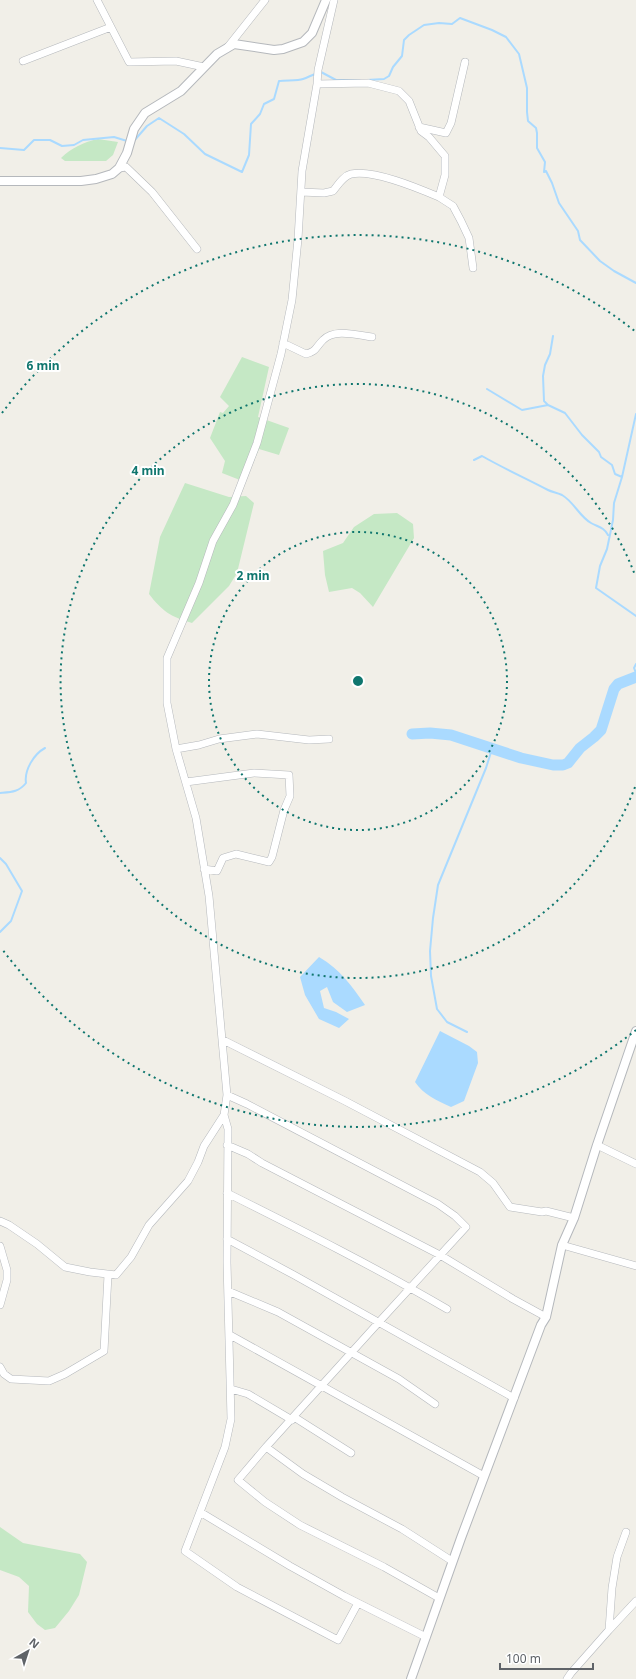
<svg xmlns="http://www.w3.org/2000/svg" width="636" height="1679" viewBox="0 0 636 1679" font-family="'Noto Sans',sans-serif">
	<style>
		.green { fill: #c5e8c5 }
		.water { fill: #aadaff }
		.lines { fill: none; stroke-linecap: round; stroke-linejoin: round }
		.stream { stroke: #aadaff; stroke-width: 2 }
		.river { stroke: #aadaff; stroke-width: 11 }
		.minor-casing { stroke: #b5b8bc; stroke-width: 8 }
		.tertiary-casing { stroke: #b5b8bc; stroke-width: 10 }
		.minor { stroke: #fff; stroke-width: 7 }
		.tertiary { stroke: #fff; stroke-width: 8 }
		.ring { fill: none; stroke: #0f766e; stroke-width: 2; stroke-dasharray: 2 4 }
		.centre { fill: #0f766e; stroke: #fff; stroke-width: 2 }
		.ring-label { font-size: 12px; text-anchor: middle; font-weight: bold; fill: #0f766e; stroke: #fff; stroke-width: 4; stroke-linejoin: round; paint-order: stroke }
	</style>
	<rect width="100%" height="100%" fill="#f1efe8"/>
	<path class="green" d="M98 139 118 142 113 155 106 161H65L61 158C71 148 84 142 98 139Z
		M242 357 269 367 258 417 289 428 279 455 259 449 245 482 222 473 225 461 210 438 220 412 223 413 229 406 220 397Z
		M185 483 229 497 246 496 254 503 237 573 229 586 192 623C171 617 162 611 149 594L160 537Z
		M397 513 413 524 414 538 373 607 360 593 352 588 329 592 325 575 323 551 343 543 354 527 374 514Z
		M0 1527 23 1543 80 1554 87 1562 79 1595 69 1611 55 1628 45 1630 37 1624 28 1612 29 1586 19 1577 0 1570Z"/>
	<path class="water" d="M319 957C340 969 352 986 365 1005L347 1012 333 1002 327 987 320 991 324 1008 336 1012 349 1019 339 1028 319 1019 305 995 300 977Z
		M440 1031 469 1046 477 1052 478 1063 464 1101 451 1107C436 1100 424 1095 415 1082Z"/>
	<g class="lines">
		<path class="stream" d="M367 80 384 79 389 76 393 67 402 56 404 40 409 35 424 25 439 23 452 24 460 18 492 30 506 37 519 54 527 88V112L528 121 536 128 537 133V148L545 162 544 172 546 171 552 183 559 203 578 231 580 240 600 261 614 271 636 283
			M133 142 147 126 159 118 184 134 205 154 242 172 249 155 251 124 260 114 264 104 274 99 279 81C286 80 298 81 303 79 309 77 313 74 321 72L336 80H360
			M0 148 24 150 34 140H50L62 146 74 145 83 140 114 137 127 141
			M553 336 550 354 545 365 543 376 544 401 548 405 565 413 582 435 599 452 601 457 612 465 615 474 622 477
			M487 389 522 410 548 405
			M636 414 622 477 614 503 613 520 607 549 600 566 596 588 636 616
			M474 460 482 456C503 468 525 478 548 490 552 492 558 493 562 495 574 502 579 516 591 523 598 527 604 527 608 535
			M636 664 634 668 636 673
			M0 793C11 792 19 792 26 783 24 770 34 754 45 748
			M0 858 6 864 22 891 11 921 0 932
			M467 1032 447 1022 437 1009 431 976 430 951 433 918 438 885 486 768 492 749"/>
		<path class="river" d="M412 734 430 733 451 735 521 758 553 765H563L568 763 580 748 594 737 601 730 614 689 618 684 636 677"/>
		<defs>
			<path id="minor" d="M97 0 129 62 176 61 204 67
				M227 48 265 0
				M23 61 111 27
				M419 127 446 133 451 123 465 62
				M119 168 126 167 152 192 197 249
				M301 192 324 193 333 191C338 185 343 176 351 174 373 169 418 188 439 197L445 175V156L429 137 421 131 409 101 399 91 368 83 317 84
				M439 197 453 206 461 221 469 238 473 268
				M283 343 306 354C317 351 315 348 323 340 334 328 357 335 372 337
				M176 749 199 745 219 739 257 734 309 740 329 739
				M186 782 254 773 289 775 290 796 284 810 272 857 269 862 236 854 223 858 217 871 204 869
				M223 1040 345 1101 480 1172 493 1183 510 1207 542 1212 546 1211 574 1218
				M227 1095 247 1104 438 1204 455 1216 466 1227 379 1322 266 1447
				M224 1115 228 1129 227 1262 231 1419 225 1447 185 1551 237 1587 338 1640 358 1603
				M227 1145 248 1154 262 1163 440 1255 513 1299 546 1317
				M597 1145 636 1164
				M227 1193C301 1230 375 1267 447 1309
				M0 1221 9 1225 37 1244 65 1267 90 1272 116 1275 131 1257 149 1225 188 1181 198 1162 204 1146 224 1115 227 1095 209 896 196 818 176 749 167 703V658L199 583 213 541 233 505 257 443 281 354 292 300 298 239 302 171 317 84 318 70 334 0
				M227 1239 294 1275 514 1398
				M562 1245 636 1266
				M0 1246 7 1270V1280L0 1305
				M228 1291 278 1312 399 1379 435 1404
				M230 1335 484 1476
				M0 1367 4 1374 11 1379 49 1381 65 1374 104 1351 108 1275
				M231 1389 248 1394 292 1420
				M294 1417 351 1453
				M200 1512 290 1566 344 1596 426 1637
				M439 1598 384 1567 300 1525 265 1502 238 1480 266 1447 303 1474 342 1497 402 1529 452 1561
				M609 1630 636 1601
				M567 1679 571 1673 609 1630 612 1588 617 1557 626 1532"/>
			<path id="tertiary" d="M0 181H81L96 179 112 174 119 168 127 153 134 129 145 113 181 91 217 54 234 44 274 50 283 49 303 42 312 33 326 0
				M411 1679 461 1538 541 1325 546 1317 562 1245 574 1218 597 1145 636 1031"/>
		</defs>
		<use href="#minor" class="minor-casing"/>
		<use href="#tertiary" class="tertiary-casing"/>
		<use href="#minor" class="minor"/>
		<use href="#tertiary" class="tertiary"/>
	</g>
	<g class="ring">
		<circle cx="358" cy="681" r="149"/>
		<path d="M635 787A297 297 0 1 1 635 575"/>
		<path d="M636 1030A446 446 0 0 1 2 949M2 413A446 446 0 0 1 636 332"/>
	</g>
	<circle cx="358" cy="681" r="6" class="centre"/>
	<g class="ring-label">
		<text x="43" y="370">6 min</text>
		<text x="148" y="475">4 min</text>
		<text x="253" y="580">2 min</text>
	</g>
	<g transform="translate(28 1651) rotate(39)" stroke="#ffffff" stroke-width="3" paint-order="stroke">
	<path d="M0-3L7 15L0 10L-7 15Z" fill="#5f6368"/>
	<text y="-6" font-size="11" font-weight="bold" text-anchor="middle" fill="#5f6368">N</text>
	</g>
	<path d="M500 1663v6h93v-6" fill="none" stroke="#5f6368" stroke-width="2"/>
	<text x="506" y="1663" font-size="12" fill="#5f6368" stroke="#ffffff" stroke-width="3" paint-order="stroke">100 m</text>
</svg>
